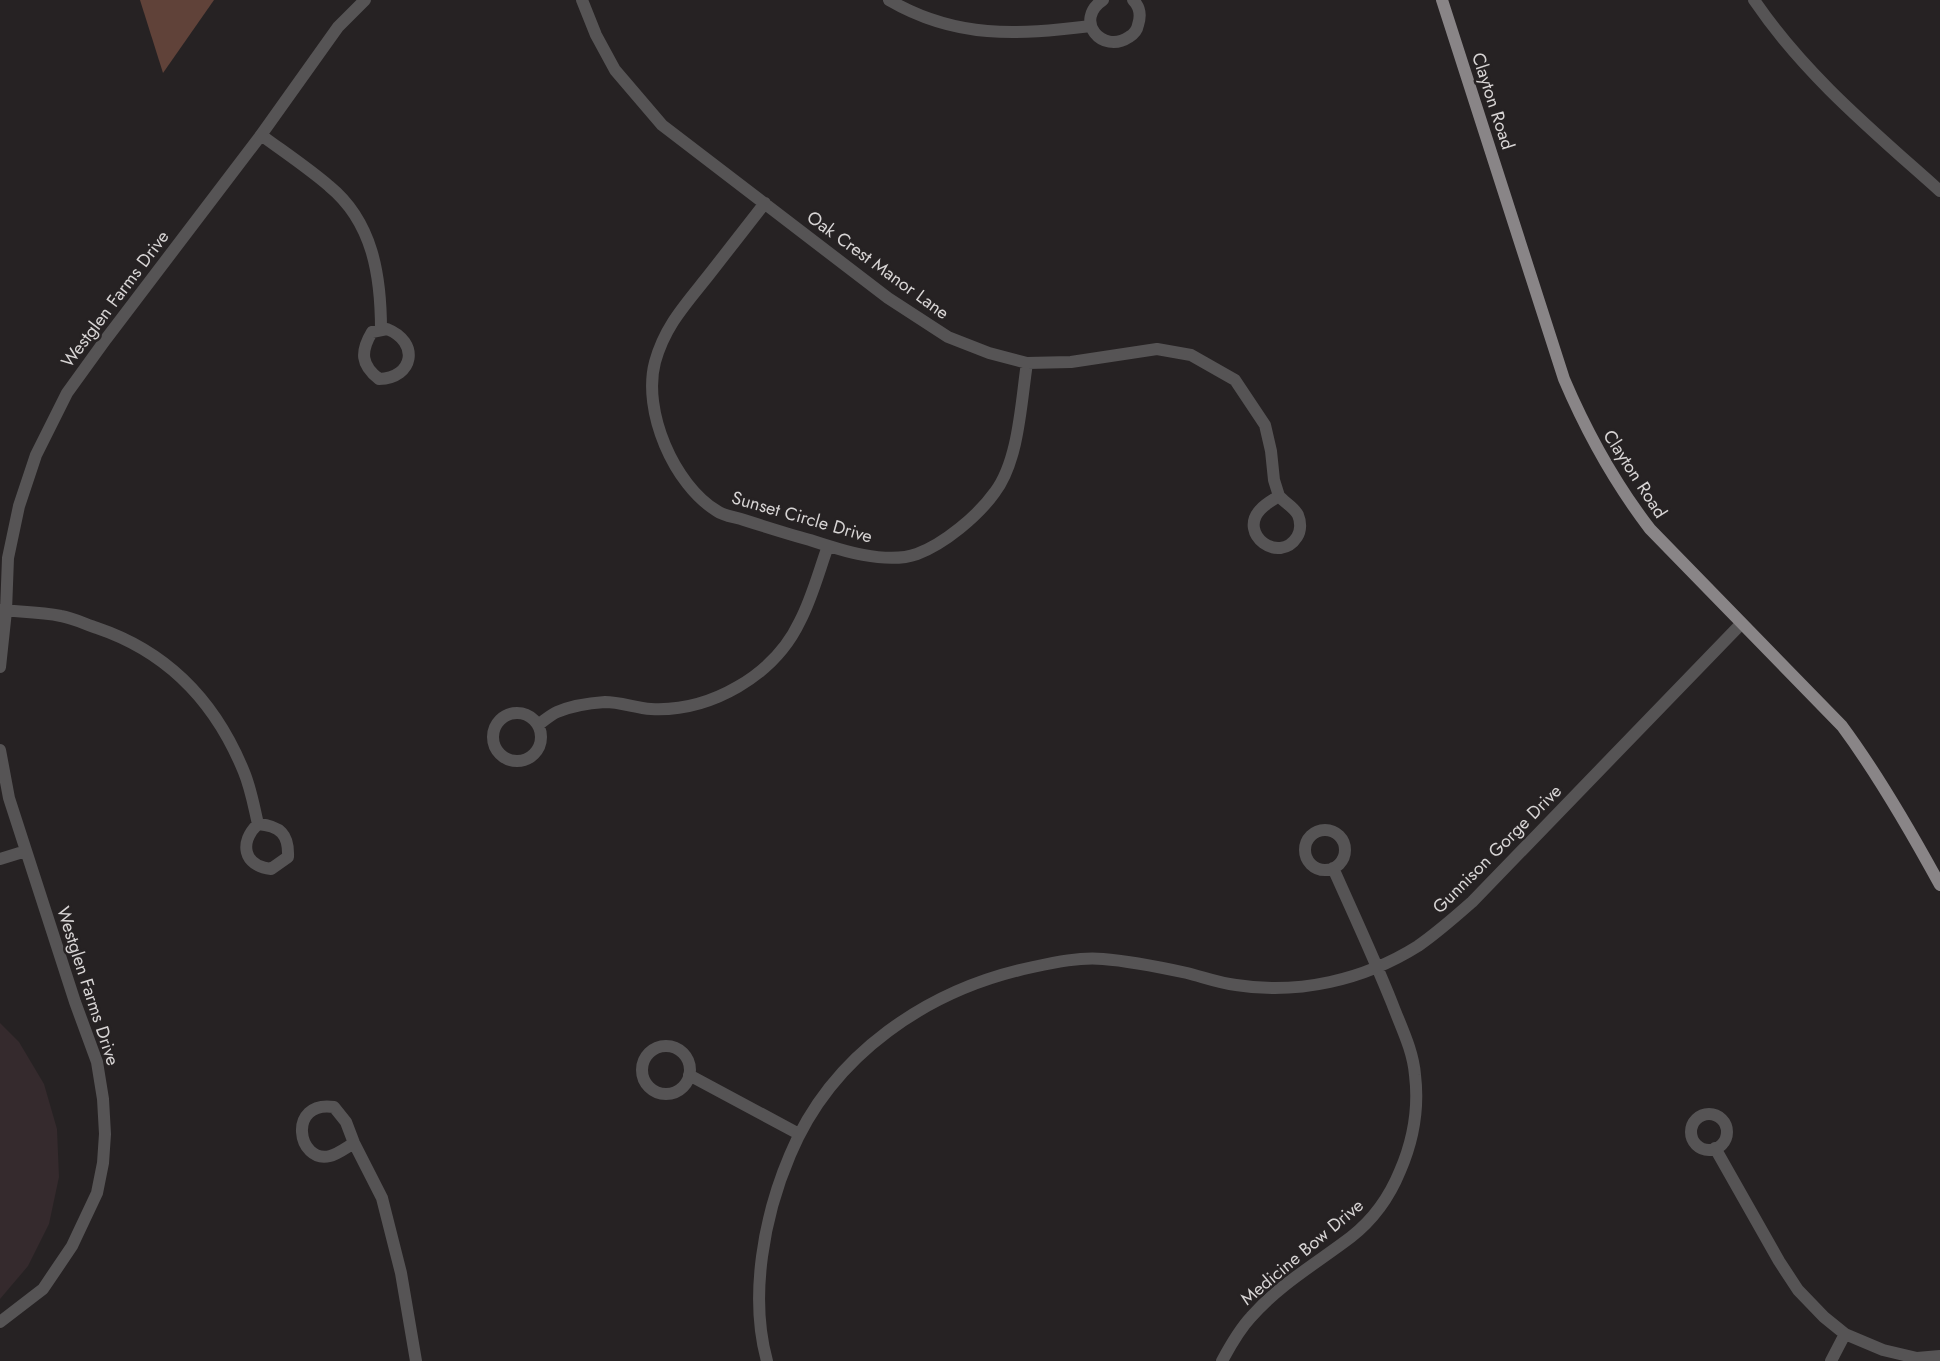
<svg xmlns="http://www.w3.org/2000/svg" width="1940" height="1361" viewBox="0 0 1940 1361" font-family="Jost,sans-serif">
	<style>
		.built { fill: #352a2d }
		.green { fill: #604239 }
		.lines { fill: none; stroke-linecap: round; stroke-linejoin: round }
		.minor { stroke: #565455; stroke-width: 12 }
		.major { stroke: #898587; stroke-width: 12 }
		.labels { text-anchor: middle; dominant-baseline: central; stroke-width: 5; stroke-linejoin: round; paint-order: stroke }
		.street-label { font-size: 18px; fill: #d7d4d4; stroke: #262223 }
	</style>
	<rect width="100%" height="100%" fill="#262223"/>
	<path class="built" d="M0 1023 19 1042 44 1084 57 1129 59 1177 49 1224 28 1266 0 1299Z"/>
	<path class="green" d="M140 0H214L163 73Z"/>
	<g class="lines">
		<path class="minor" d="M582 0 596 35 615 70 662 125 888 298 948 337 989 353 1027 363 1071 362 1157 349 1191 355 1235 380 1265 425 1271 451 1274 480 1279 496
			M889 0C956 39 1017 35 1091 26
			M1103 0C1073 20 1102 55 1129 37 1134 34 1137 31 1138 25 1141 16 1140 7 1133 0
			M1754 0C1805 75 1873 131 1940 191
			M261 135C284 152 308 168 329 186 373 222 381 276 381 330
			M765 203C746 227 727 252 708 276 685 305 665 326 655 362 642 411 674 485 717 511 724 516 735 517 744 520 766 527 788 534 810 540 840 550 886 565 917 554 944 544 978 516 995 492 1019 460 1021 402 1027 363
			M387 329C420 342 414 378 379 379 361 365 360 352 372 332Z
			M1279 496C1285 503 1294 507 1298 515 1301 522 1301 531 1297 537 1279 565 1238 534 1260 510 1265 504 1273 500 1279 496Z
			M0 610C20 612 41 612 61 616 73 618 85 624 97 628 168 652 216 703 244 772 251 789 254 807 258 824
			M0 667 6 611 8 558 19 506 36 455 67 393 106 339 261 135 338 27 365 0
			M493 737a24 24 0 1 1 48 0a24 24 0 1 1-48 0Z
			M538 725C544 721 550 715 557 712 571 706 590 703 605 702 620 702 636 708 651 709 710 712 774 676 800 621 812 598 819 571 828 546
			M0 750 9 798 75 1002 97 1062 103 1099 105 1134 103 1163 97 1193 72 1246 43 1289 0 1322
			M258 824C280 826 289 834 288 857L271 869C243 866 239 842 258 824Z
			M1305 850a20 20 0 1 1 40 0a20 20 0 1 1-40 0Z
			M0 859 26 851
			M642 1070a24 24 0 1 1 48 0a24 24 0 1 1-48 0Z
			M689 1075 799 1134
			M1691 1132a18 18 0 1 1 36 0a18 18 0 1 1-36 0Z
			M354 1143C347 1147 338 1154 330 1156 297 1164 287 1100 334 1107L346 1122 354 1143 382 1198 401 1273 416 1361
			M1715 1148 1779 1261 1798 1290 1824 1317 1845 1334 1883 1350 1917 1358 1940 1356
			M767 1361C749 1296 764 1216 790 1155 832 1054 928 989 1033 967 1056 962 1080 957 1103 959 1131 961 1159 967 1187 973 1203 977 1219 983 1236 985 1298 995 1364 980 1418 946 1437 933 1455 917 1472 902L1741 624
			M1222 1361C1230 1346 1239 1330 1251 1317 1280 1284 1317 1263 1351 1237 1374 1219 1389 1198 1400 1171 1413 1141 1419 1108 1415 1075 1413 1050 1401 1027 1392 1003 1374 958 1353 913 1333 868
			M1831 1361 1845 1334"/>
		<path class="major" d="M1442 0 1564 379C1587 433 1614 482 1650 529L1842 726C1879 776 1910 830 1940 885"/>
	</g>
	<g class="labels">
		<g class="street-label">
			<text transform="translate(1493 101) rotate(72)">Clayton Road</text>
			<text transform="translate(878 265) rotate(36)">Oak Crest Manor Lane</text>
			<text transform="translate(115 299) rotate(-53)">Westglen Farms Drive</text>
			<text transform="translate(1635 474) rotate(57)">Clayton Road</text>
			<text transform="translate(802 517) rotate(16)">Sunset Circle Drive</text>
			<text transform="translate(1497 849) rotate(-45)">Gunnison Gorge Drive</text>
			<text transform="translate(88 986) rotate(72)">Westglen Farms Drive</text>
			<text transform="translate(1302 1252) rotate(-40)">Medicine Bow Drive</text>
		</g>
	</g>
</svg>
